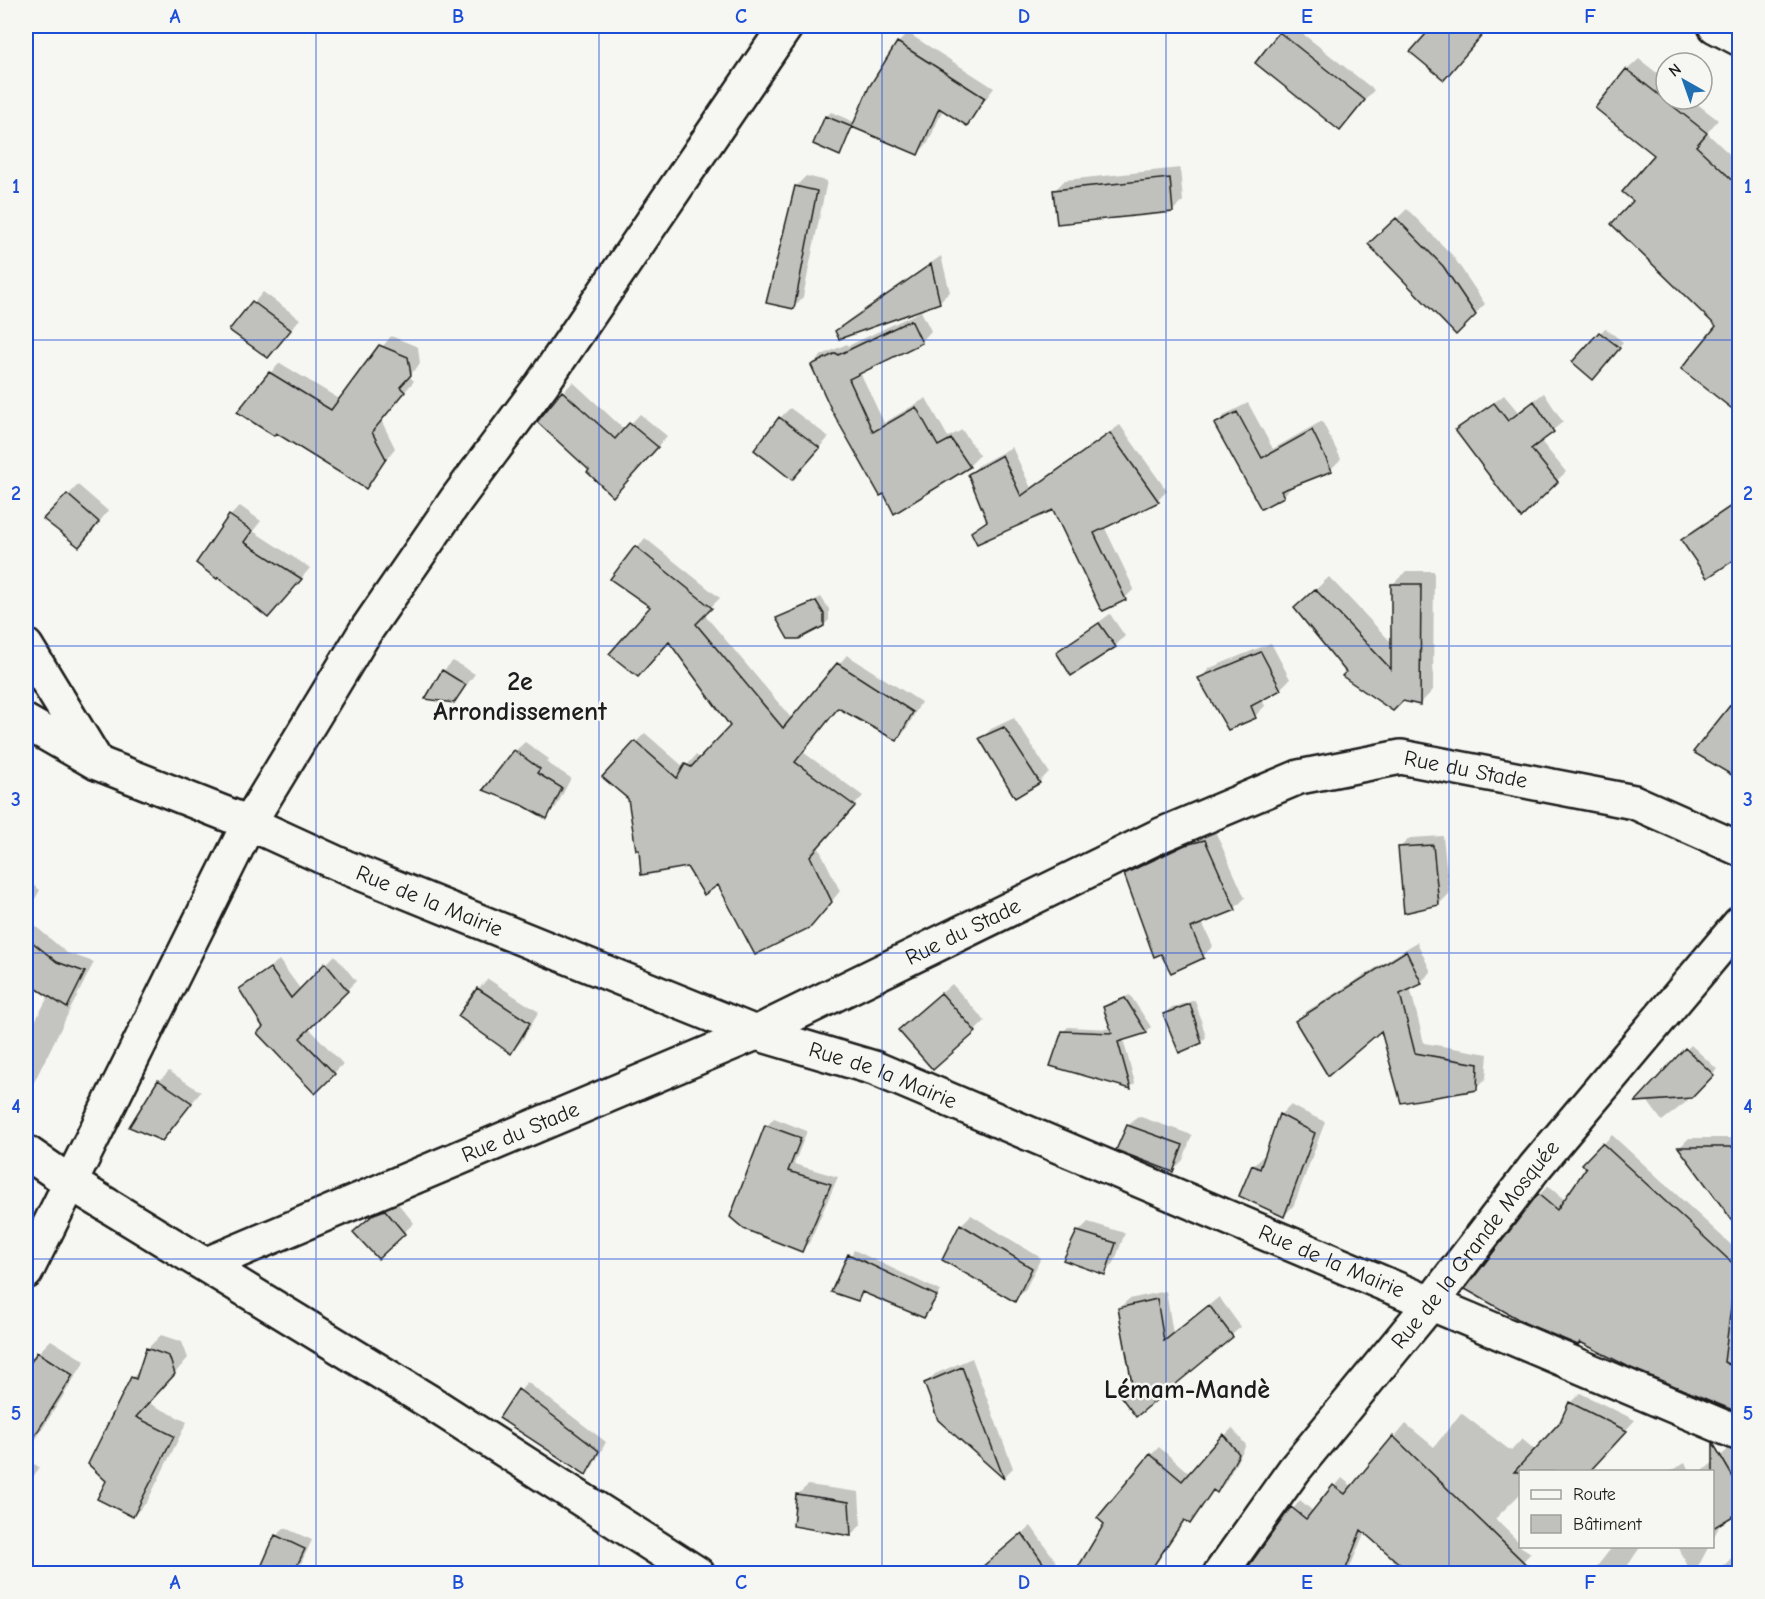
<svg xmlns="http://www.w3.org/2000/svg" width="1765" height="1599" viewBox="0 0 1765 1599" font-family="'Comic Neue',sans-serif">
	<style>
		.shadow { fill: #0003 }
		.building { fill: #c0c0bd; stroke: #1c1c1c; stroke-width: 1.5 }
		.lines { fill: none; stroke-linecap: round; stroke-linejoin: round }
		.minor-casing { stroke: #1c1c1c; stroke-width: 38 }
		.minor { stroke: #f6f6f2; stroke-width: 33 }
		.grid { fill: none; stroke: #1d4ed8; stroke-width: 1.5; stroke-opacity: 0.55 }
		.labels { text-anchor: middle; dominant-baseline: central; stroke-width: 5; stroke-linejoin: round; paint-order: stroke }
		.street-label { font-size: 22px; fill: #1c1c1c; stroke: #f6f6f2 }
		.quarter-label { font-size: 26px; font-weight: bold; fill: #1c1c1c; stroke: #f6f6f2 }
		.neatline { fill: none; stroke: #1d4ed8; stroke-width: 2 }
		.grid-label { font-size: 20px; text-anchor: middle; font-weight: bold; fill: #1d4ed8 }
	</style>
	<rect width="100%" height="100%" fill="#f6f6f2"/>
	<filter id="ink" filterUnits="userSpaceOnUse"><feTurbulence type="fractalNoise" baseFrequency=".0167" numOctaves="2"/><feDisplacementMap in="SourceGraphic" scale="12" xChannelSelector="R" yChannelSelector="G"/><feConvolveMatrix kernelMatrix="1 2 1 2 8 2 1 2 1" color-interpolation-filters="sRGB"/></filter>
	<g filter="url(#ink)">
		<path class="shadow" d="M1287 26H1293L1374 90 1340 129 1280 33Z
			M1435 26H1490L1454 68 1412 52Z
			M908 33 994 88 967 124 943 109 928 143 918 153 854 126 839 154 826 117 831 112 856 123 898 43Z
			M1639 59 1666 80V99H1691L1718 120 1707 133 1740 164V415L1684 369 1718 326 1635 201 1657 155 1627 70Z
			M1180 168 1183 201 1172 211 1055 190 1065 180Z
			M806 176 827 181 803 297 793 308 796 186Z
			M1407 209 1453 256 1485 304 1456 333 1370 244Z
			M941 256 950 292 939 302 837 331 847 321Z
			M263 292 300 319 268 356 231 330Z
			M921 311 931 331 921 342 860 372 884 423 926 398 948 437 962 430 980 455 970 465 894 512 812 365 822 355 847 344 848 346Z
			M1605 328 1623 342 1598 374 1574 362Z
			M391 336 418 347 420 364 409 376 414 381 381 420 395 448 366 487 270 373 280 363 341 400Z
			M573 382 625 430 640 414 667 436 623 485 591 470 563 392Z
			M1544 393 1563 422 1540 440 1566 472 1521 515 1457 430 1504 395 1518 412Z
			M1248 403 1273 449 1322 421 1341 459 1331 469 1294 485 1283 496 1216 424 1226 414Z
			M790 408 829 437 802 468 780 418Z
			M1120 425 1167 491 1158 500 1104 526 1134 589 1125 598 1054 508 973 533 988 519 970 474 979 465 1012 447 1031 488Z
			M78 485 108 511 89 535 45 519Z
			M1740 499V555L1683 540 1693 530Z
			M240 506 261 521 253 531 310 568 278 606 230 516Z
			M645 538 720 598 704 614 792 719 847 655 921 702 906 730 897 739 839 707 803 752 863 796 818 846 840 891 820 916 718 882 687 865 636 742 645 733 685 768 696 755 701 759 732 726 652 607 613 578Z
			M1406 571H1434L1433 690 1420 704 1348 672 1310 595 1329 577 1392 643V585Z
			M821 597 829 609V620L824 625 778 619Z
			M1110 614 1125 636 1115 646 1058 652Z
			M1271 643 1290 679 1280 689 1262 699 1265 706 1255 716 1200 678 1210 668Z
			M453 661 475 674 454 702 443 671Z
			M1014 718 1049 772 1039 782 981 739 991 729Z
			M525 742 549 759 546 762 571 778 556 807 546 817 515 751Z
			M1215 831 1245 898 1235 908 1202 922 1213 946 1203 956 1161 953 1126 874 1136 864 1196 836Z
			M1443 836 1449 894 1439 904 1399 848 1410 838Z
			M26 880 40 890 26 915Z
			M34 925 67 953 94 962 33 1084 26 1092V1038L49 995 26 980V934Z
			M1417 942 1431 972 1421 982 1410 987 1424 1043 1488 1054 1486 1078 1476 1089 1402 1101 1382 1029 1297 1022 1307 1011Z
			M335 955 356 981 309 1028 343 1064 315 1092 265 1027 241 989 279 960 301 990Z
			M488 979 539 1012 521 1042 511 1052 478 989Z
			M952 984 985 1021 975 1031 910 1020Z
			M1130 995 1151 1027 1146 1032 1123 1039 1135 1083 1130 1088 1063 1032 1068 1027 1112 1029 1104 1007 1109 1003Z
			M1195 1000 1206 1037 1201 1042 1164 1014 1169 1009Z
			M1691 1045 1717 1069 1685 1103 1662 1121 1643 1095Z
			M169 1071 201 1092 161 1140 131 1126 159 1081Z
			M1290 1105 1325 1122 1294 1205 1284 1216 1253 1166 1263 1156 1266 1157 1280 1115Z
			M1138 1116 1192 1135 1183 1160 1173 1170 1128 1126Z
			M774 1118 807 1131 794 1164 838 1177 809 1243 801 1250 732 1217 767 1126Z
			M1612 1135 1740 1253V1305L1732 1353 1740 1356V1412L1539 1195 1548 1186 1565 1200 1588 1168 1584 1164Z
			M1689 1138H1740V1229L1680 1147Z
			M395 1200 414 1223 378 1257 365 1222 386 1204Z
			M971 1215 1041 1258 1025 1290 1015 1300 961 1225Z
			M1088 1222 1125 1233 1114 1263 1104 1273 1078 1232Z
			M854 1250 940 1291 928 1312 924 1317 863 1291 857 1299 833 1291Z
			M1166 1291 1173 1334 1219 1297 1241 1327 1136 1415 1120 1394 1133 1382 1119 1308 1129 1299Z
			M161 1335 182 1342 188 1358 149 1403 187 1422 147 1502 133 1516 108 1480 132 1378 141 1369 147 1349Z
			M51 1340 85 1361 26 1455V1373L38 1353Z
			M972 1358 1013 1468 1004 1477 939 1419 925 1384 935 1374Z
			M527 1382 606 1442 593 1466 585 1473 501 1418Z
			M1580 1393 1635 1420 1588 1472H1520V1494L1495 1519 1520 1543V1546L1531 1553 1511 1574 1365 1531 1349 1570 1352 1574H1245L1300 1500 1314 1512 1342 1478 1353 1487 1406 1424 1434 1447 1461 1413 1511 1451 1522 1439 1535 1450 1561 1423 1570 1403Z
			M1232 1428 1246 1445 1225 1483 1217 1491 1214 1489 1190 1522 1186 1519 1149 1574H1075L1151 1455 1159 1447 1190 1474Z
			M1731 1447 1740 1461V1488L1712 1540V1472H1702Z
			M26 1459 39 1467 26 1490Z
			M1685 1463 1690 1472H1669Z
			M808 1485 859 1492 861 1525 851 1535 797 1495Z
			M1031 1526 1065 1574H1001V1551Z
			M285 1528 312 1540 296 1574H259L276 1536Z
			M1613 1546H1641L1622 1574H1591Z
			M1678 1546H1709L1700 1563 1691 1573Z
			M1740 1548V1571L1736 1574H1717Z"/>
		<path class="building" d="M1433 26H1490L1444 80 1410 52Z
			M1279 32 1365 100 1340 131 1255 63Z
			M897 42 985 98 967 126 939 108 918 155 852 127 869 87Z
			M1626 69 1707 133 1696 146 1740 187V415L1681 369 1716 326 1611 224 1633 201 1622 192 1654 155 1595 108Z
			M825 116 852 127 840 156 813 144Z
			M1170 178 1173 212 1057 224 1053 190Z
			M795 186 817 191 794 309 766 303Z
			M1396 218 1443 266 1476 315 1456 335 1368 244Z
			M931 264 940 303 839 339 835 331Z
			M252 301 291 330 268 358 229 330Z
			M911 320 922 343 849 379 873 432 916 407 938 446 951 439 970 467 894 514 884 494 880 496 832 411 811 365 836 353 838 355Z
			M1599 332 1620 348 1593 380 1572 362Z
			M379 345 408 357 411 375 400 387 405 392 372 432 386 459 366 489 276 433 274 436 237 412 269 372 331 410Z
			M562 391 615 439 629 423 658 447 613 497 587 472 589 470 537 422Z
			M1534 401 1554 432 1531 449 1558 482 1521 518 1455 430 1494 403 1508 421Z
			M1237 412 1262 458 1312 430 1332 471 1281 491 1284 497 1261 509 1214 424Z
			M779 417 820 448 792 480 754 450Z
			M1110 433 1159 502 1094 533 1126 600 1103 611 1100 608 1053 510 977 544 971 532 987 521 968 474 1002 455 1021 496Z
			M67 494 99 522 79 547 43 519Z
			M1740 500V556L1707 578 1681 540Z
			M229 515 252 531 244 542 302 579 268 618 218 577 217 579 196 563Z
			M635 546 712 608 696 624 783 728 837 663 913 712 897 741 838 708 795 762 855 806 810 856 832 902 811 927 755 955 718 885 704 895 687 867 641 875 639 850H636L628 799 602 777 635 741 677 778 685 764 691 767 730 726 669 642 638 677 609 654 650 607 610 579Z
			M1391 584H1421L1420 705 1403 701 1393 711 1342 676 1346 672 1294 608 1315 589 1391 669Z
			M816 601 824 614V626L799 639H788L776 618Z
			M1099 623 1116 647 1071 676 1056 652Z
			M1261 652 1281 690 1251 706 1256 718 1228 730 1198 678Z
			M442 670 466 685 454 703 425 699Z
			M1740 693V780L1693 752Z
			M1004 727 1040 783 1015 798 979 738Z
			M514 750 540 769 537 773 562 788 547 819 524 806 483 790Z
			M1205 840 1236 910 1191 928 1204 958 1171 973 1161 954 1154 957 1124 874 1185 845Z
			M1433 845 1439 905 1404 913 1398 847Z
			M26 937 57 962 85 972 67 1008 26 982Z
			M1406 951 1422 984 1400 994 1415 1053 1478 1064 1477 1090 1401 1103 1381 1031 1328 1076 1295 1021Z
			M325 963 348 991 300 1038 335 1074 315 1094 257 1033 263 1027 239 989 270 968 291 998Z
			M477 988 530 1023 511 1054 458 1016Z
			M941 993 976 1032 933 1070 898 1030Z
			M1125 998 1147 1033 1118 1042 1131 1089 1050 1066 1062 1031 1112 1033 1103 1007Z
			M1190 1004 1202 1043 1179 1053 1163 1014Z
			M1685 1048 1714 1075 1692 1098 1635 1102Z
			M158 1080 192 1103 162 1141 129 1127Z
			M1279 1114 1315 1133 1284 1217 1239 1196 1252 1165 1260 1169Z
			M765 1125 801 1138 788 1171 831 1184 802 1252 744 1229 730 1217Z
			M1127 1125 1183 1145 1173 1172 1116 1150Z
			M1602 1143 1740 1270V1301L1732 1299 1724 1362 1740 1370V1413L1631 1368 1580 1342 1578 1345 1525 1323 1465 1289 1538 1194 1557 1210 1586 1168 1582 1164Z
			M1678 1147H1740V1231Z
			M385 1210 405 1234 378 1259 353 1232 374 1214Z
			M960 1224 1032 1268 1015 1302 942 1260Z
			M1077 1231 1116 1243 1105 1275 1063 1260Z
			M848 1254 937 1296 924 1318 862 1292 858 1301 831 1292Z
			M1157 1299 1164 1341 1209 1305 1233 1337 1136 1417 1118 1393 1132 1384 1118 1308Z
			M146 1348 169 1356 175 1374 136 1417 174 1436 133 1517 97 1499 106 1481 88 1464 131 1377 136 1379Z
			M37 1352 73 1375 26 1450V1370Z
			M962 1367 1004 1479 938 1420 924 1383Z
			M518 1389 599 1451 586 1475 499 1418Z
			M1569 1402 1627 1431 1589 1472H1514L1560 1422Z
			M1223 1434 1239 1454 1217 1493 1213 1490 1190 1524 1184 1520 1148 1574H1074L1104 1524 1097 1518 1150 1454 1182 1481Z
			M1393 1436 1536 1574H1411L1361 1530 1344 1574H1243L1291 1507 1306 1519 1333 1485 1345 1494Z
			M1713 1443 1740 1489V1512L1713 1528Z
			M796 1494 849 1502 851 1536 793 1526Z
			M1022 1533 1051 1574H974Z
			M275 1535 305 1549 293 1574H258Z"/>
		<g class="lines">
			<defs>
				<g id="minor">
					<path d="M1715 26 1740 39"/>
					<path d="M26 646 96 761"/>
					<path id="s1" d="M26 722 97 763 249 823 345 867 756 1033 874 1068 1740 1434"/>
					<path d="M26 1152 71 1183 428 1401 698 1574"/>
					<path id="s2" d="M207 1264 756 1033 1161 835 1299 777 1401 757 1634 802 1740 849"/>
					<path d="M26 1272 249 823 365 632 456 500 542 384 786 26"/>
					<path id="s3" d="M1220 1574 1294 1470 1431 1303 1535 1167 1740 923"/>
				</g>
			</defs>
			<use href="#minor" class="minor-casing"/>
			<use href="#minor" class="minor"/>
		</g>
	</g>
	<path class="grid" d="M316 26V1574M599 26V1574M882 26V1574M1166 26V1574M1449 26V1574M26 340H1740M26 646H1740M26 953H1740M26 1259H1740"/>
	<g class="labels">
		<g class="street-label">
			<text stroke="none"><textPath href="#s2" startOffset="1366">Rue du Stade</textPath></text>
			<text stroke="none"><textPath href="#s1" startOffset="442">Rue de la Mairie</textPath></text>
			<text stroke="none"><textPath href="#s2" startOffset="826">Rue du Stade</textPath></text>
			<text stroke="none"><textPath href="#s1" startOffset="928">Rue de la Mairie</textPath></text>
			<text stroke="none"><textPath href="#s2" startOffset="340">Rue du Stade</textPath></text>
			<text stroke="none"><textPath href="#s3" startOffset="417">Rue de la Grande Mosquée</textPath></text>
			<text stroke="none"><textPath href="#s1" startOffset="1414">Rue de la Mairie</textPath></text>
		</g>
		<g class="quarter-label">
			<text x="520" y="682">2e<tspan x="520" dy="30">Arrondissement</tspan></text>
			<text x="1187" y="1390">Lémam-Mandè</text>
		</g>
	</g>
	<rect width="1765" height="1599" fill="none" stroke="#f6f6f2" stroke-width="66"/>
	<rect x="1519" y="1470" width="195" height="78" fill="#f6f6f2" stroke="#9f9f9c" stroke-width="1.5"/>
	<rect x="1531" y="1490" width="30" height="9" fill="#f6f6f2" stroke="#9f9f9c" stroke-width="1.5"/>
	<text x="1573" y="1500" font-size="18" fill="#1c1c1c">Route</text>
	<rect x="1531" y="1515" width="30" height="18" fill="#c0c0bd" stroke="#9f9f9c" stroke-width="1.5"/>
	<text x="1573" y="1530" font-size="18" fill="#1c1c1c">Bâtiment</text>
	<g transform="translate(1684 81) rotate(320)"><circle r="28" fill="#f6f6f2" stroke="#9f9f9c" stroke-width="1.5"/>
	<path d="M0-4.5L10 22L0 15L-10 22Z" fill="#1f6fb2"/>
	<text y="-9" font-size="16" font-weight="bold" text-anchor="middle" fill="#1c1c1c">N</text>
	</g>
	<rect x="33" y="33" width="1699" height="1533" class="neatline"/>
	<g class="grid-label">
		<text x="175" y="23">A</text>
		<text x="458" y="23">B</text>
		<text x="741" y="23">C</text>
		<text x="1024" y="23">D</text>
		<text x="1307" y="23">E</text>
		<text x="1590" y="23">F</text>
		<text x="16" y="193">1</text>
		<text x="1748" y="193">1</text>
		<text x="16" y="500">2</text>
		<text x="1748" y="500">2</text>
		<text x="16" y="806">3</text>
		<text x="1748" y="806">3</text>
		<text x="16" y="1113">4</text>
		<text x="1748" y="1113">4</text>
		<text x="16" y="1420">5</text>
		<text x="1748" y="1420">5</text>
		<text x="175" y="1589">A</text>
		<text x="458" y="1589">B</text>
		<text x="741" y="1589">C</text>
		<text x="1024" y="1589">D</text>
		<text x="1307" y="1589">E</text>
		<text x="1590" y="1589">F</text>
	</g>
</svg>
